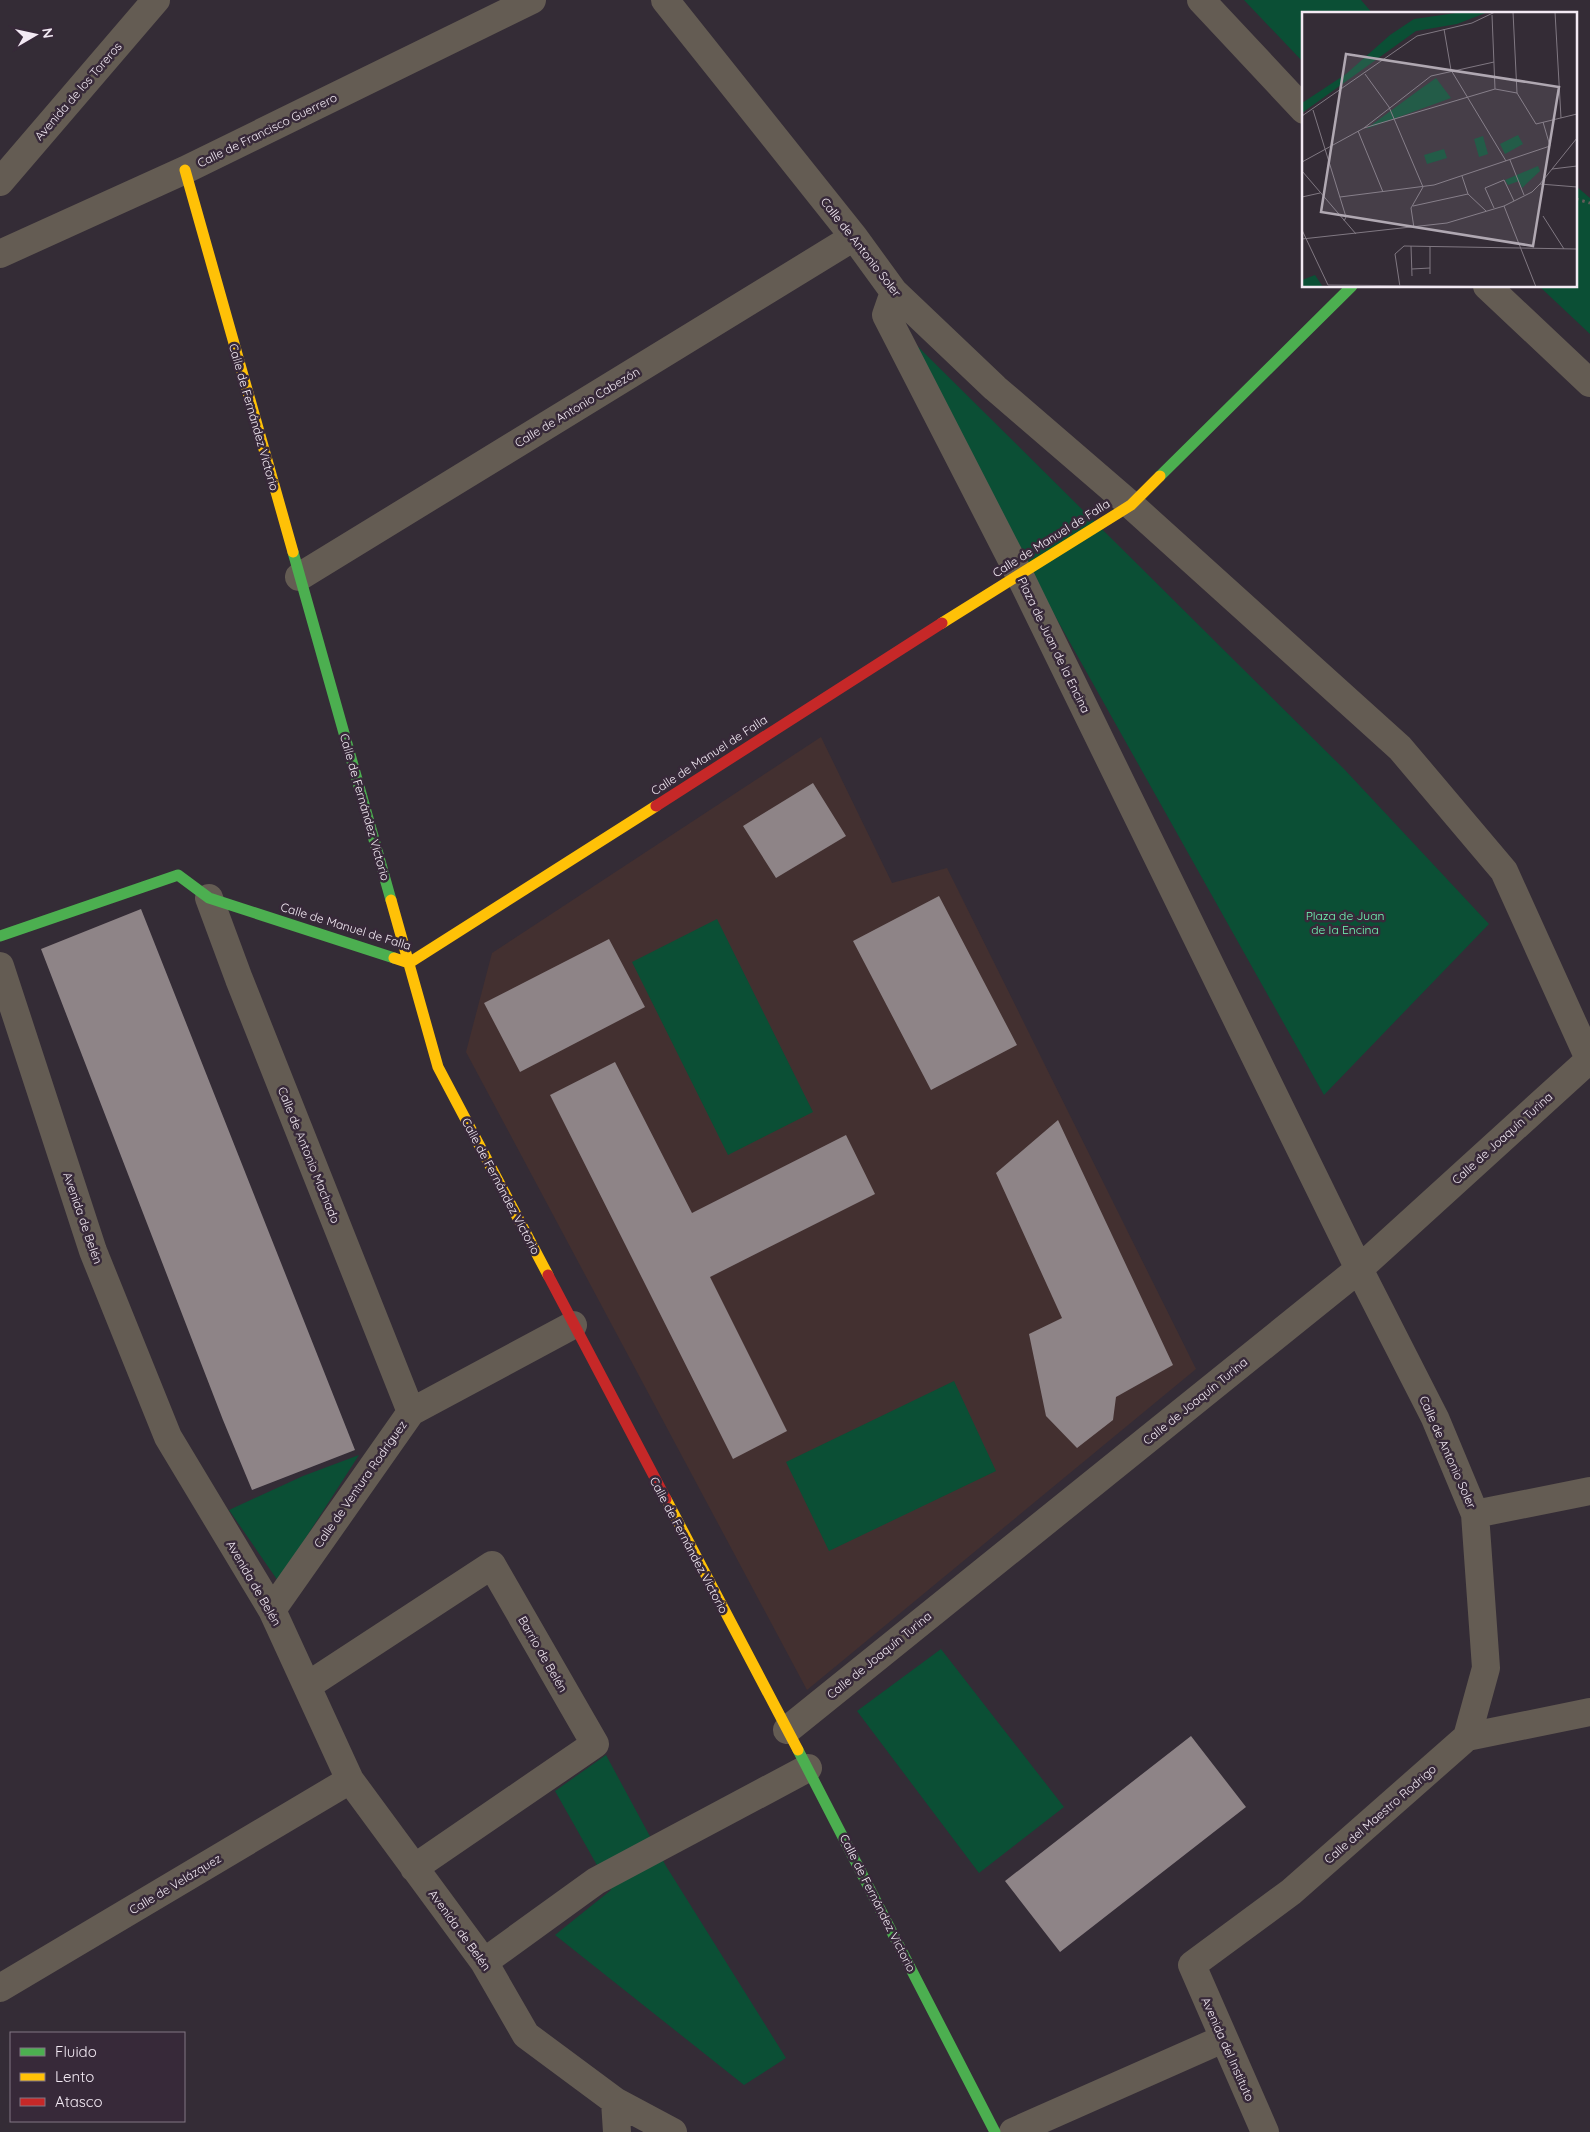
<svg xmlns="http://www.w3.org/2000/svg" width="1590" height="2132" viewBox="0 0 1590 2132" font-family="Quicksand,sans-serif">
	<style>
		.education { fill: #433030 }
		.green { fill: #0b4f35 }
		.building { fill: #8e8487 }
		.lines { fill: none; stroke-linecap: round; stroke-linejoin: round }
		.path { stroke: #645c5a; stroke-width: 3; stroke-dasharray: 2.5 4; stroke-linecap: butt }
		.street { stroke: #645c53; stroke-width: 28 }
		.fast { stroke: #4caf50; stroke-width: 11 }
		.slow { stroke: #ffc107; stroke-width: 11 }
		.jam { stroke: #c62828; stroke-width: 11 }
		.labels { text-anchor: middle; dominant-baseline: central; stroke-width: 5; stroke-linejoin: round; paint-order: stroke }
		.street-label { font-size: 12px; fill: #f3eaf4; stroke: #372939 }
		.park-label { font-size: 12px; fill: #73feb9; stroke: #372939 }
		.inset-road { fill: none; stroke: #807882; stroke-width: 1 }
		.view { fill: #b0a8b2; fill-opacity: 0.15; stroke: #b0a8b2; stroke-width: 2.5 }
		.inset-edge { fill: none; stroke: #f3eaf4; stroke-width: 2.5 }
	</style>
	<rect width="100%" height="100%" fill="#342c36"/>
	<path class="education" d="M821 737 892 883 947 868 1196 1369 807 1690 466 1052 492 953Z"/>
	<path class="green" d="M1244 0H1361L1373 14H1304V63Z
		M1576 186 1590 198V334L1539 286H1576Z
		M886 315 1345 770 1489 924 1324 1095Z
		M717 919 813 1112 728 1155 632 962Z
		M954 1381 996 1471 829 1551 786 1462Z
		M359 1455 278 1581 229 1510 303 1476Z
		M941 1649 1064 1807 979 1873 857 1711Z
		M606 1755 666 1866 786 2058 744 2085 555 1935 611 1890 555 1791Z"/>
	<path class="building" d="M813 783 846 836 776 878 743 826Z
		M939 896 1017 1045 931 1090 853 941Z
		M141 909 355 1450 252 1490 223 1420 41 949Z
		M609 939 645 1007 520 1072 484 1003Z
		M615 1062 692 1213 846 1135 875 1194 710 1277 787 1431 733 1459 550 1095Z
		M1058 1120 1173 1365 1116 1397 1113 1420 1077 1448 1046 1416 1029 1334 1062 1318 996 1173Z
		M1191 1736 1246 1807 1060 1952 1005 1881Z"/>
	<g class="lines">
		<path class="path" d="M1576 199 1590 203"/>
		<path class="street" d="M665 0 854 237 894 292 995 388 1131 505 1400 748 1504 871 1590 1061
			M1201 0 1304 110
			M0 182 156 0
			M0 254 185 170 532 0
			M1487 286 1590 383
			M894 292 886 315 1019 574 1359 1269 1435 1418 1475 1514 1486 1668 1467 1737
			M299 577 854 237
			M209 898 239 979 411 1412
			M0 966 93 1251 168 1437 272 1610 350 1780 484 1962 526 2035 615 2101 617 2132
			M1475 1514 1590 1491
			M272 1610 411 1412 573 1325
			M307 1686 492 1565 595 1744 414 1868
			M787 1730 1359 1269 1590 1059
			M484 1962 596 1881 808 1768
			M0 1988 350 1780
			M615 2101 673 2132
			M1013 2132 1223 2039
			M1265 2132 1192 1965 1291 1892 1467 1737 1590 1712"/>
		<path class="fast" d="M1160 476 1352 286
			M293 552 391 900
			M0 936 178 875 209 898 394 958
			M798 1750 995 2132"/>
		<path class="slow" d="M185 170 293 552
			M942 623 1131 505 1160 476
			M391 900 438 1067 548 1275
			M394 958 409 963 656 806
			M666 1499 798 1750"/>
		<path class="jam" d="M656 806 942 623
			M548 1275 666 1499"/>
	</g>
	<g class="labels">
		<g class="street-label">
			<text transform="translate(78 91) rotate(-49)">Avenida de los Toreros</text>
			<text transform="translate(267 130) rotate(-26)">Calle de Francisco Guerrero</text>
			<text transform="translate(861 247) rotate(52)">Calle de Antonio Soler</text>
			<text transform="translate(577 407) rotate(-31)">Calle de Antonio Cabezón</text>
			<text transform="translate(254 417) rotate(74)">Calle de Fernández Victorio</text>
			<text transform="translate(1051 538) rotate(-32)">Calle de Manuel de Falla</text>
			<text transform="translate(1054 645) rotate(64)">Plaza de Juan de la Encina</text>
			<text transform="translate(709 755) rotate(-33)">Calle de Manuel de Falla</text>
			<text transform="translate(365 807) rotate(74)">Calle de Fernández Victorio</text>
			<text transform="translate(346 926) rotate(17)">Calle de Manuel de Falla</text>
			<text transform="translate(1502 1138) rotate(-42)">Calle de Joaquín Turina</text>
			<text transform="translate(309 1155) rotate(68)">Calle de Antonio Machado</text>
			<text transform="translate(501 1186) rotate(62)">Calle de Fernández Victorio</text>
			<text transform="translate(83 1218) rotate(71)">Avenida de Belén</text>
			<text transform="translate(1195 1401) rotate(-39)">Calle de Joaquín Turina</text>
			<text transform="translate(1448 1452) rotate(66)">Calle de Antonio Soler</text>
			<text transform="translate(360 1484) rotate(-55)">Calle de Ventura Rodríguez</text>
			<text transform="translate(689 1545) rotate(62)">Calle de Fernández Victorio</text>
			<text transform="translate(254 1583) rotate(60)">Avenida de Belén</text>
			<text transform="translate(543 1654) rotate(60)">Barrio de Belén</text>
			<text transform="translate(879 1655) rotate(-39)">Calle de Joaquín Turina</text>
			<text transform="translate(1380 1814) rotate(-41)">Calle del Maestro Rodrigo</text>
			<text transform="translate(175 1884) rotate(-31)">Calle de Velázquez</text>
			<text transform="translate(878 1903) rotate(63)">Calle de Fernández Victorio</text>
			<text transform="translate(460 1930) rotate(54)">Avenida de Belén</text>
			<text transform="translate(1228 2049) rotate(66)">Avenida del Instituto</text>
		</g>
		<g class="park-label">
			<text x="1345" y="915">Plaza de Juan<tspan x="1345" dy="14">de la Encina</tspan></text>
		</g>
	</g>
	<g transform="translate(1302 12)">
		<rect width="275" height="275" fill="#342c36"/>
		<path d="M161 0H186L155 12 114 19 0 101V91L44 62 88 23 112 7ZM134 66 149 86 64 117 117 78ZM216 123 221 132 203 142 198 132ZM181 124 186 142 177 145 172 127ZM142 137 145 146 125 152 122 143ZM236 154 238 159 220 176 217 169 206 173 203 168ZM13 263 21 275H0V268Z" fill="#0b4f35"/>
		<path class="inset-road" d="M211 0 215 81 234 112 275 102M253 0 259 106M190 3 193 77M142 17 149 58 204 149M63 62 87 95 121 175 109 196 112 216M11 98 44 205 42 209M0 104 115 24 170 11 193 0M62 116 193 77 215 81M56 119 81 180M208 148 222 183M0 150 62 116 129 64 192 50M250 157 275 154M0 159 54 222M160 164 166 182 184 199M238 172 275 126M0 185 18 181M38 185 132 173 248 134 241 110M111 194 166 182M202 194 234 275M192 196 183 176 202 168 212 189M241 204 262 237M0 218 26 273M0 227 145 211 202 194 230 180 238 172 275 175M109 234 110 264M128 234V262M110 257 128 256M26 273 234 275M98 275 93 242 102 234 275 237"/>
		<path class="view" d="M44 42 257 75 231 234 19 200Z"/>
		<rect width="275" height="275" class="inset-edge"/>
	</g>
	<rect x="10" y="2032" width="175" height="90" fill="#372939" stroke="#827684"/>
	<rect x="20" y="2048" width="25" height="8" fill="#4caf50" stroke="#827684"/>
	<text x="55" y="2057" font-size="15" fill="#f3eaf4">Fluido</text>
	<rect x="20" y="2073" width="25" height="8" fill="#ffc107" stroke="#827684"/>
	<text x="55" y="2082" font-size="15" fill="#f3eaf4">Lento</text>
	<rect x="20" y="2098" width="25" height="8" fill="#c62828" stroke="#827684"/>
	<text x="55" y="2107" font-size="15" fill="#f3eaf4">Atasco</text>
	<g transform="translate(35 35) rotate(81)" stroke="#372939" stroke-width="4" paint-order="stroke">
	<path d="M0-4L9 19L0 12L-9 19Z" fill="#f3eaf4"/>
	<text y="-8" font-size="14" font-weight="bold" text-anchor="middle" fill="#f3eaf4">N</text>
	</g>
</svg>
